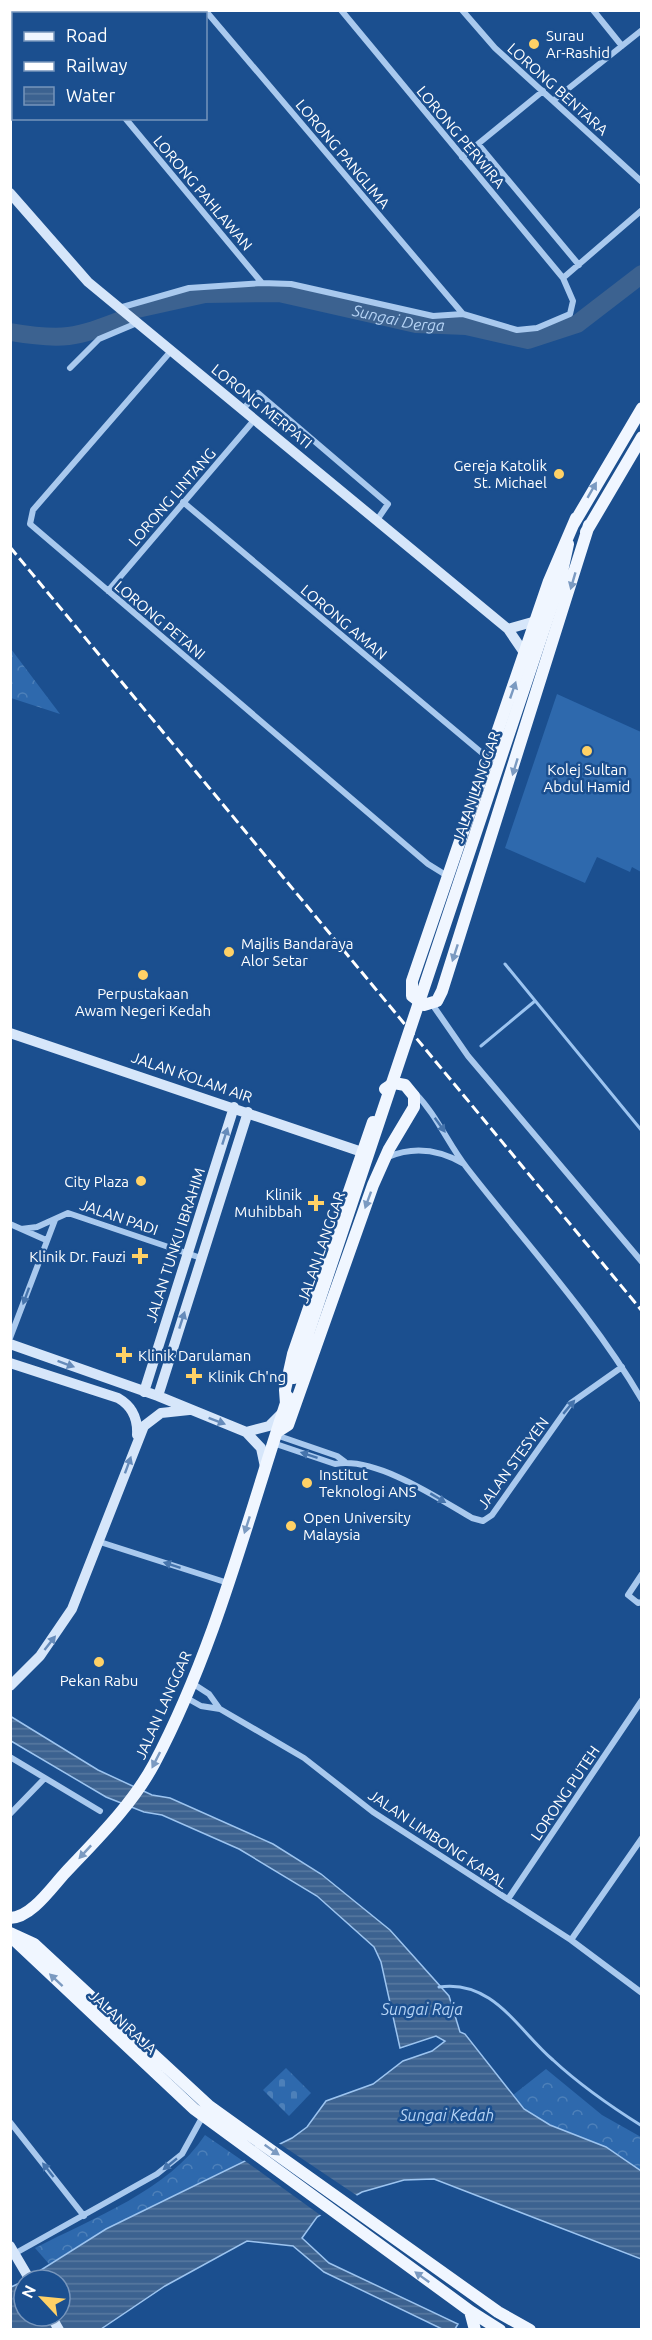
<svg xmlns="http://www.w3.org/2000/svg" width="652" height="2340" viewBox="0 0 652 2340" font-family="Ubuntu,sans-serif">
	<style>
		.forest { fill: url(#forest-crowns) }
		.cemetery { fill: url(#cemetery-stones) }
		.pitch { fill: #2e69ad }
		.water { fill: url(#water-rules); stroke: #9cc4f0; stroke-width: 1.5 }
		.pier { fill: #1b4f8f }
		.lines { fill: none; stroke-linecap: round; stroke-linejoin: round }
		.stream { stroke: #9cc4f0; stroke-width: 3 }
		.river { stroke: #3c6290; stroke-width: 18 }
		.street { stroke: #a9c9ee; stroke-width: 6 }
		.secondary { stroke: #d6e6fa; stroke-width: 10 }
		.primary { stroke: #f0f6ff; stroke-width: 12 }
		.rail { stroke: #fff; stroke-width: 3; stroke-dasharray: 10 4.5; stroke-linecap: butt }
		.primary-bridge { stroke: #f0f6ff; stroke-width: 12 }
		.oneway { fill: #7b9ac1 }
		.oneway2 { fill: #4674ac }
		.oneway3 { fill: #668bba }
		.poi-dot { fill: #ffd166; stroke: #1b4f8f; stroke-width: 2 }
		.labels { text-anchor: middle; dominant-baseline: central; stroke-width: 5; stroke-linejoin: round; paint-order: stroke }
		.poi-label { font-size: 15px; fill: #fff; stroke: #1b4f8f; text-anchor: start }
		.street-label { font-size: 15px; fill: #fff; stroke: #1b4f8f }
		.water-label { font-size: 16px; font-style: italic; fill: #b5d3f5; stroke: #1b4f8f }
	</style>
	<defs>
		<pattern id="forest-crowns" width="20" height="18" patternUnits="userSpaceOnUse" patternTransform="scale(1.5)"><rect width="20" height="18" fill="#2e69ad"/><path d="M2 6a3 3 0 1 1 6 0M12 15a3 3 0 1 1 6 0" fill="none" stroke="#4d80b9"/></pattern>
		<pattern id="cemetery-stones" width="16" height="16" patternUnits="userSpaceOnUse" patternTransform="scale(1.5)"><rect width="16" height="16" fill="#2e69ad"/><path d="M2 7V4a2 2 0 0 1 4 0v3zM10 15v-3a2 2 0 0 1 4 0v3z" fill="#4d80b9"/></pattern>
		<pattern id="water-rules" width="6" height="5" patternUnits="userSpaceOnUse" patternTransform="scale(1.5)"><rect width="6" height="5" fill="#3c6290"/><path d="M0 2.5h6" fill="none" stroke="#597aa1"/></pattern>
	</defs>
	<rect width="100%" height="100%" fill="#1b4f8f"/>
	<path class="forest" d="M10 649H11L60 714 11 698Z
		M546 2069 602 2115 641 2137V2171C630 2163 619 2154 606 2147 574 2132 534 2126 513 2095Z
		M205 2135 243 2161 106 2229 49 2264 35 2248C93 2218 169 2190 205 2135Z"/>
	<path class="cemetery" d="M286 2068 311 2093 289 2116 263 2090Z"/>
	<path class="pitch" d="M557 694 641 732V872L632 867 630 872 597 857 585 883 505 848Z"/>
	<path class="water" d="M10 1716 98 1770 152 1795 170 1798 273 1844 321 1874 390 1930 449 1996 460 2032 465 2034 524 2109 550 2125 606 2147 641 2171V2259L434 2179 404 2180 362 2192 317 2217 302 2238 329 2263 458 2324 455 2329H442L324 2272 293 2246 247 2241 165 2286 101 2329H11V2287L24 2281V2316H60V2280H25L106 2229 292 2138 307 2127 326 2101 373 2084 403 2061 432 2051 445 2041 436 2036 400 2048 381 1962 374 1947 317 1896 239 1849 162 1815 144 1812 106 1797 11 1741Z"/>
	<path class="pier" d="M277 2142 359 2197 323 2217 241 2158Z"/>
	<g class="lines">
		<path class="stream" d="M505 964 642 1131
			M481 1046 535 1001
			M439 1987C493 1979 518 2030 553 2060 580 2085 610 2106 642 2126"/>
		<g class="river">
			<path id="s1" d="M137 309 205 294 279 293 416 324 466 326 528 340 577 324 642 274"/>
			<path d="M10 332C63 341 75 338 124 319"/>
		</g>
		<path class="street" d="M35 10 37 14
			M205 10 463 314
			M462 10 495 48 642 182
			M593 10 622 46
			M554 100 642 30
			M125 118 262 283
			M478 144 579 265
			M462 157 543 91
			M563 278 642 210
			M119 308 189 288 262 283 291 284 433 316 463 314 517 330 537 328 570 314 573 301 563 278 341 10
			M171 351 33 510 30 524 428 864 449 877
			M70 368 99 339 137 323
			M243 409 258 393 388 504 377 520
			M183 502 488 758
			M108 591 255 419
			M432 1004 468 1056 642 1262
			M415 1093C437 1115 448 1144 467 1168 526 1244 593 1316 642 1400
			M388 1157C414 1146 440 1150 464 1164
			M10 1224 46 1240
			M21 1229 37 1227 68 1213 201 1258
			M10 1338 55 1220
			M276 1435 337 1456 345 1462
			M273 1443 335 1464C375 1456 438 1498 472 1518L483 1521 492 1515 571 1403 622 1367
			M100 1542 228 1583
			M642 1574 628 1595 638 1603 642 1602
			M192 1683 209 1694 219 1708
			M185 1697 201 1706 220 1709 304 1758 373 1812 571 1940 642 1993
			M10 1757 100 1811
			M10 1814 44 1779
			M508 1899 642 1700
			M571 1940 642 1838
			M10 2122 84 2216
			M14 2254 157 2174 182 2154 204 2114"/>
		<path class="secondary" d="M10 193 88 282 508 629 525 654
			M508 629 536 621
			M10 1033 362 1152
			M10 1344 158 1396 246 1432 269 1426 282 1413
			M10 1363 118 1398C132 1406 138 1419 137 1435
			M144 1392 234 1107
			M158 1396 248 1112
			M246 1432 261 1448 265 1467
			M10 1686 40 1656 72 1609 144 1426 161 1413 189 1410
			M10 2246 30 2280
			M51 2316 59 2330"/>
		<path class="primary" d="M576 518 549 581 412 981V996L424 1005 437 1001 442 991 589 525
			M573 525 642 408
			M586 532 642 437
			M560 581 568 544
			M294 1378 308 1334
			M286 1404 285 1390 293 1354 373 1122
			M277 1432 288 1425 373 1185 389 1149 414 1107V1096L405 1085 394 1083 385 1089
			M10 1918C31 1918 52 1887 65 1873 96 1840 132 1805 154 1764 215 1649 247 1520 288 1397
			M10 1933 34 1944 209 2106 498 2312 530 2330
			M10 1936 194 2109 470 2311 500 2330
			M470 2311 475 2330"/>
		<path class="rail" d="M10 547 642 1311"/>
		<path class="primary-bridge" d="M308 1334 560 581"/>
	</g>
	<defs><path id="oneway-solid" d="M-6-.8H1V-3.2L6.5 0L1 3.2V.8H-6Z" transform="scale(1.5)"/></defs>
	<g class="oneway">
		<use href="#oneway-solid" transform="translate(592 490) rotate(-60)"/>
		<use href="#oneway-solid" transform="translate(573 581) rotate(106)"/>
		<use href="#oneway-solid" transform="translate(513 690) rotate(-71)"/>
		<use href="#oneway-solid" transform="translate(515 767) rotate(107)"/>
		<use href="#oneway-solid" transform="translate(455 953) rotate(108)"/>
		<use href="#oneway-solid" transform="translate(368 1200) rotate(110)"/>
		<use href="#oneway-solid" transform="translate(247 1525) rotate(108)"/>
		<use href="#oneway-solid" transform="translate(156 1760) rotate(117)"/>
		<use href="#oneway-solid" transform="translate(85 1852) rotate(133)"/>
		<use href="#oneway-solid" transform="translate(56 1980) rotate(-137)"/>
		<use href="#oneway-solid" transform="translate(272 2150) rotate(35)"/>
		<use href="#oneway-solid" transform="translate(422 2277) rotate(-144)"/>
	</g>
	<g class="oneway2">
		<use href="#oneway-solid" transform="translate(440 1125) rotate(54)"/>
		<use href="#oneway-solid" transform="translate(26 1296) rotate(110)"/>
		<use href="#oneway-solid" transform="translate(569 1407) rotate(-50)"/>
		<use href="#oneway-solid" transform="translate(309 1455) rotate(-162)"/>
		<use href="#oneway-solid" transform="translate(438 1498) rotate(31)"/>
		<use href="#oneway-solid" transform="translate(172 1565) rotate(-162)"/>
		<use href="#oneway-solid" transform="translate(170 2164) rotate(141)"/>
		<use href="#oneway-solid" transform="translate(48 2170) rotate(-128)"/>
	</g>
	<g class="oneway3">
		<use href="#oneway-solid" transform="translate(225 1136) rotate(-72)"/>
		<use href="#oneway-solid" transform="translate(182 1320) rotate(-72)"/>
		<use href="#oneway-solid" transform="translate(66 1364) rotate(20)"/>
		<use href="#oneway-solid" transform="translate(217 1421) rotate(21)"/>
		<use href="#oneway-solid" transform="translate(128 1465) rotate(-70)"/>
		<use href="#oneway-solid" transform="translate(50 1643) rotate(-52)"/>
	</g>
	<g class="poi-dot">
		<circle cx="534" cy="44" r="6"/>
		<circle cx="559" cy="474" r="6"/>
		<circle cx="587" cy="751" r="6"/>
		<circle cx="229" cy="952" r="6"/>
		<circle cx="143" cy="975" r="6"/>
		<circle cx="141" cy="1181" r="6"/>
		<path d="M313 1194h6v6h6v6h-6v6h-6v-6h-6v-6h6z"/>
		<path d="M137 1247h6v6h6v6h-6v6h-6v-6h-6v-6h6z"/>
		<path d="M121 1346h6v6h6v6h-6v6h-6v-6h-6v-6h6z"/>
		<path d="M191 1367h6v6h6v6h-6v6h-6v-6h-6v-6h6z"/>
		<circle cx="307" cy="1483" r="6"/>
		<circle cx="291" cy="1526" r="6"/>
		<circle cx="99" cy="1662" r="6"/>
	</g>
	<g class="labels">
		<g class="poi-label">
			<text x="546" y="35">Surau<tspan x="546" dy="17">Ar-Rashid</tspan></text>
			<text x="547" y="465" text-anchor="end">Gereja Katolik<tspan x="547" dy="17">St. Michael</tspan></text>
			<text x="587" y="769" text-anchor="middle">Kolej Sultan<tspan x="587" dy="17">Abdul Hamid</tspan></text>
			<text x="241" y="943">Majlis Bandaraya<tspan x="241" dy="17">Alor Setar</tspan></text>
			<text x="143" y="993" text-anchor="middle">Perpustakaan<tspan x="143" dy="17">Awam Negeri Kedah</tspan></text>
			<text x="129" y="1181" text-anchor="end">City Plaza</text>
			<text x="302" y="1194" text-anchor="end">Klinik<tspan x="302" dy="17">Muhibbah</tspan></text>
			<text x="126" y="1256" text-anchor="end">Klinik Dr. Fauzi</text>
			<text x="138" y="1355">Klinik Darulaman</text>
			<text x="208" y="1376">Klinik Ch'ng</text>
			<text x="319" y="1474">Institut<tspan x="319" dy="17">Teknologi ANS</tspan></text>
			<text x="303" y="1517">Open University<tspan x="303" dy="17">Malaysia</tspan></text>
			<text x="99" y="1680" text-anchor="middle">Pekan Rabu</text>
		</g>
		<g class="street-label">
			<text transform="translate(558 89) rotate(42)">LORONG BENTARA</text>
			<text transform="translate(461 137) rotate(50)">LORONG PERWIRA</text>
			<text transform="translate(343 154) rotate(50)">LORONG PANGLIMA</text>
			<text transform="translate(203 193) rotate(50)">LORONG PAHLAWAN</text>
			<text transform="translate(262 406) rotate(39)">LORONG MERPATI</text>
			<text transform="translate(172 497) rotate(-49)">LORONG LINTANG</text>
			<text transform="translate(160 620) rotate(40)">LORONG PETANI</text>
			<text transform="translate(344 622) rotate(40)">LORONG AMAN</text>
			<text transform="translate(476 787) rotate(-71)">JALAN LANGGAR</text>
			<text transform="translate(192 1077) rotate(19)">JALAN KOLAM AIR</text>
			<text transform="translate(119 1217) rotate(19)">JALAN PADI</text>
			<text transform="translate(175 1245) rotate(-72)">JALAN TUNKU IBRAHIM</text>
			<text transform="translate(321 1247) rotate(-71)">JALAN LANGGAR</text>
			<text transform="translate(513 1463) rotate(-54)">JALAN STESYEN</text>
			<text transform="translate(163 1705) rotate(-66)">JALAN LANGGAR</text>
			<text transform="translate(565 1793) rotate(-56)">LORONG PUTEH</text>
			<text transform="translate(438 1839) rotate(34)">JALAN LIMBONG KAPAL</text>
			<text transform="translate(123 2022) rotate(43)">JALAN RAJA</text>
		</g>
		<g class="water-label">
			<text stroke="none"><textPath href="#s1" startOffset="266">Sungai Derga</textPath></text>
			<text x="422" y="2009">Sungai Raja</text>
			<text x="447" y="2115">Sungai Kedah</text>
		</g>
	</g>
	<rect width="652" height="2340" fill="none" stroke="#ffffff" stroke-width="24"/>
	<rect x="12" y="12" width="195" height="108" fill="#1b4f8f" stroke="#7695bc" stroke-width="1.5"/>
	<rect x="24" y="32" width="30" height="9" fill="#f0f6ff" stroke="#7695bc" stroke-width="1.5"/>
	<text x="66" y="42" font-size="18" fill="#ffffff">Road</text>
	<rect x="24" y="62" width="30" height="9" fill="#ffffff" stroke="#7695bc" stroke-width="1.5"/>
	<text x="66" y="72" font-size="18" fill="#ffffff">Railway</text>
	<rect x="24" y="87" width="30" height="18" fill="url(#water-rules)" stroke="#7695bc" stroke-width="1.5"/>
	<text x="66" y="102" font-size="18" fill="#ffffff">Water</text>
	<g transform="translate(42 2298) rotate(296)"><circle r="28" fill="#1b4f8f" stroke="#7695bc" stroke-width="1.5"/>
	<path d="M0-4.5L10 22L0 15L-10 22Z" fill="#ffd166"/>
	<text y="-9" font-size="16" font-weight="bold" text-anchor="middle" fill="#ffffff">N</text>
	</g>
</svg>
